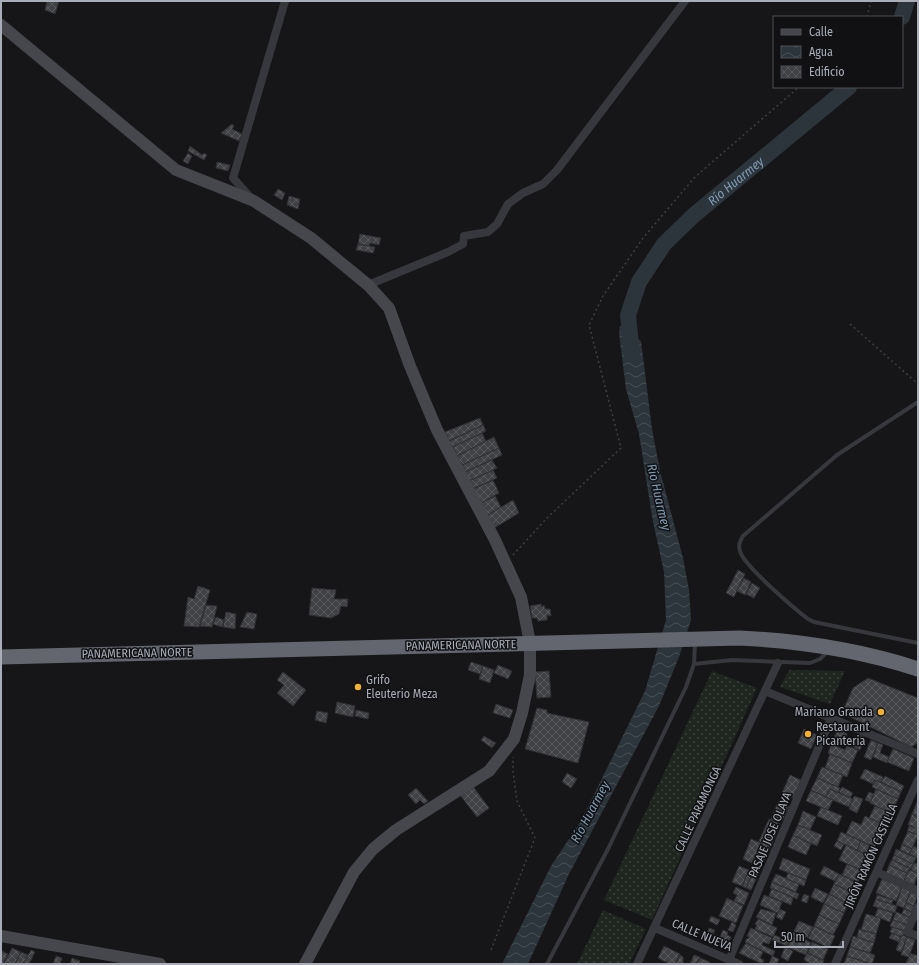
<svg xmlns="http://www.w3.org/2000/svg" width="919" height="965" viewBox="0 0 919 965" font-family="'Fira Sans Condensed',sans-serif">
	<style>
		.grass { fill: url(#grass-dots) }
		.water { fill: url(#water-waves) }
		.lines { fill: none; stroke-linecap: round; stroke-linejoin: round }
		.river { stroke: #2c353c; stroke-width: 16 }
		.building { fill: url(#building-cross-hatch); stroke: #303034 }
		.path { stroke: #3d3f44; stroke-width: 1.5; stroke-dasharray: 2 3; stroke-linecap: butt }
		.lane { stroke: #37383d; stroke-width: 4 }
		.street { stroke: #37383d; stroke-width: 8 }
		.secondary { stroke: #45474d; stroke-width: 12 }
		.highway { stroke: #63666e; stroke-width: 15 }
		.poi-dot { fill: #f2b134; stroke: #111113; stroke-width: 1.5 }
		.labels { text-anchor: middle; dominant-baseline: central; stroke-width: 3; stroke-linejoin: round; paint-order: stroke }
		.street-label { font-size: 12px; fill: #a8adb8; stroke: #111113 }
		.poi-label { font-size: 12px; fill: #a8adb8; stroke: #111113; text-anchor: start }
		.water-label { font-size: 13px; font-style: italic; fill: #7f9bb3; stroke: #111113 }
	</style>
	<defs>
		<pattern id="grass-dots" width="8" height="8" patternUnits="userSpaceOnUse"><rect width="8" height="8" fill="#1e261f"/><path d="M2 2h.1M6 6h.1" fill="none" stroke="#3c433d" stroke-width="1.8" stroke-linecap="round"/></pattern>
		<pattern id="water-waves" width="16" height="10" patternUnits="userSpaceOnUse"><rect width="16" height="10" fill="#2c353c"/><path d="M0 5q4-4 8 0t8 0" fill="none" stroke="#485056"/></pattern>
		<pattern id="building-cross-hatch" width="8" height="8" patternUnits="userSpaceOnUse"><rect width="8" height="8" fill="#404145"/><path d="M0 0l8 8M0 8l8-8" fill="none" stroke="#595a5e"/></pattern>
	</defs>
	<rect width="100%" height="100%" fill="#161618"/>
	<path class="grass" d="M789 670 845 671 830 704 780 687Z
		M712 671 757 688 652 920 604 900Z
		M603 910 646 929 629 964H577Z"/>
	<path class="water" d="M620 326 641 341 652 429 660 471 683 558 689 590 691 620 679 657 659 706 569 874 528 964H502L551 866 581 821 645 691 666 620 664 572 653 522 639 434 626 389 619 333Z"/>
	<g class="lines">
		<g class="river">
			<path d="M902 17 907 1"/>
			<path id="s1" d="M632 354 628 315 639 282 664 244 694 215 849 87"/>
		</g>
	</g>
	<path class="building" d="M47 1H59L55 14 45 10Z
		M232 124 234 126 232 129 242 134 239 141 221 133Z
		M190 146 202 155 204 153 207 155 204 160 188 151Z
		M188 153 192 156 188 164 183 161Z
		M217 162 230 165 228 171 216 168Z
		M278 189 285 193 282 200 274 195Z
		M289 196 300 199 298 209 287 205Z
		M360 234 381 238 379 245 370 243 369 246 358 244Z
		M358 244 375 247 373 253 356 250Z
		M480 418 483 425 449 441 445 432Z
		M483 425 486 431 453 447 449 441Z
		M482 433 486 441 457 456 453 447Z
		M494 437 499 448 462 465 457 456Z
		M499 448 502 455 465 472 462 465Z
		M492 460 497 468 469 481 465 472Z
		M493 470 497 478 473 489 469 481Z
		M493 480 499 493 481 503 473 489Z
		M495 496 501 507 488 515 481 503Z
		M513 500 519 513 494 528 488 515Z
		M738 570 745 574 734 597 726 593Z
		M744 578 751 582 745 595 737 591Z
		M752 583 760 588 754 598 746 594Z
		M198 586 210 590 199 627 184 626 188 597 194 599Z
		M312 588 336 590 334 599H348L347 607 341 606 339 614 331 618 309 615Z
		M541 604 542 607 544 605 545 609H550L551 616 547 615V620L538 621 537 618H532L530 606Z
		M206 605 217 606 212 627 200 626Z
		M226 612 236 614 235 629 223 627Z
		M247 612 257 614 254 629 240 627Z
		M216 617 224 620 222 627 213 624Z
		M471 662 483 666 480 674 468 670Z
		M498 665 512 671 508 679 494 673Z
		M483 666 494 670 490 683 479 679Z
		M549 671 551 697 537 698 535 672Z
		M283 672 306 690 293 706 277 693 284 685 277 680Z
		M868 678 918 698V741L916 744 911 747 846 715 844 708 853 688Z
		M337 702 355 706 353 717 335 713Z
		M496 704 513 710 510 718 493 713Z
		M537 708 547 710V713L589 722 578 763 525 749Z
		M356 710 369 713 368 719 355 716Z
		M317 711 328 713 326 723 315 720Z
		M839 726 846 729 844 732 847 734 846 738 849 739 847 746 833 740Z
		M804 729 817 735 811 749 798 743Z
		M858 734 865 737 860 750 853 747Z
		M484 736 496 743 492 748 481 740Z
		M833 740 838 742 836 746 845 750 847 746 858 750 852 763 828 753Z
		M871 740 878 743 871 760 864 757Z
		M878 743 883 745 880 753 889 757 887 763 873 757Z
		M893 749 914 758 909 771 887 762Z
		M830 754 852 763 847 777 825 768Z
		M822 767 843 775 838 787 817 778Z
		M865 769 883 777 881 782 875 780 873 784 860 778Z
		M567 773 577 779 571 788 562 782Z
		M790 775 801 780 793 798 782 793Z
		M885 776 904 786 901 792 881 782Z
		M817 778 840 788 838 793 830 789 826 797 811 790Z
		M875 780 901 792 898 799 872 787Z
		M472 785 489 808 477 817 460 795Z
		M842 787 853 793 850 798 839 792Z
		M416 788 428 801 424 804 420 800 416 804 408 795Z
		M830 789 853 799 849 807 826 797Z
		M876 789 898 799 891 813 870 803Z
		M811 790 833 800 828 810 806 801Z
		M869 792 874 794 870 802 865 800Z
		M854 796 863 799 857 813 849 809Z
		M779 800 786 803 778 822 771 819Z
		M918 800V817L912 814Z
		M785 804 789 806 782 821 779 819Z
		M875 806 891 813 885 825 869 818Z
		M821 807 842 816 838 825 817 816Z
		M803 811 816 817 810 830 798 825Z
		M912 814 918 817V829L908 825Z
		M865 816 885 825 875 847 846 834 852 821 861 825Z
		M769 819 780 824 771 846 759 841Z
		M798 825 822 835 817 846 793 835Z
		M910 825 918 829V835L907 831Z
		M908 831 918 835 912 849 902 844Z
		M841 832 861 841 857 850 837 841Z
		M793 835 811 844 806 855 788 847Z
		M751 839 761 843 752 863 743 859Z
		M837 841 844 844 841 850 834 846Z
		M861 841 878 850 873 859 857 850Z
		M762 842 771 846 763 862 754 858Z
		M902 844 912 849 909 854 900 850Z
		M846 845 870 857 863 871 839 860Z
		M913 846 918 848V858L909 854Z
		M896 849 916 858 913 864 894 855Z
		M894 855 913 864 911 869 892 860Z
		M783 858 810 869 806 880 779 869Z
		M892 860 910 868 907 873 889 865Z
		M914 863 918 864V873L911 870Z
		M847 864 863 871 858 883 842 875Z
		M889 865 907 873 904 881 886 873Z
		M739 866 749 870 742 886 732 882Z
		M824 866 839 874 835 881 820 874Z
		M749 870 753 872 746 888 742 886Z
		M909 870 918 873 914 885 904 881Z
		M754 871 759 873 751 890 746 888Z
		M788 873 806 880 804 886 786 879Z
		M776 874 799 884 796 892 772 882Z
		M839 874 858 883 853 893 834 884Z
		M882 879 902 887 896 901 876 893Z
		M772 882 799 894 797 899 770 888Z
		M834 884 855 894 850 905 829 894Z
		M736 887 749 893 744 905 734 901 737 895 733 893Z
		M902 887 911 890 904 908 896 905Z
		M772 888 793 898 791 905 769 896Z
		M815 888 828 894 823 903 811 897Z
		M911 890 918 893 914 906 906 903Z
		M804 894 809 896 807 903 801 901Z
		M829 894 848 904 844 913 824 904Z
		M764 895 782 902 778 913 760 905Z
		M877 895 893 900 892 904 876 899Z
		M727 898 743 906 736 923 719 916Z
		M876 899 897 906 895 913 873 906Z
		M906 903 914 906 912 912 904 909Z
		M824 904 844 913 839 924 819 915Z
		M878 908 893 913 890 922 875 916Z
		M904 908 912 912 910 917 902 914Z
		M761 909 776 913 772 925 756 917Z
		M780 909 786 912 782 920 776 917Z
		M896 912 910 917 907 925 893 920Z
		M866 914 881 918 876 934 861 930Z
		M819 915 839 924 833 935 814 926Z
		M711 916 720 920 717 925 709 921Z
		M758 919 777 928 773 937 755 929 757 925 755 924Z
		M893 920 907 925 905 931 890 926Z
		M799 921 813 927 807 938 794 931Z
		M732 922 736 925 733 932 728 930Z
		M814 926 835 936 829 948 808 938Z
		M892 927 905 931 903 935 901 937 890 932Z
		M709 928 715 930 713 934 720 937 723 930 728 932 727 935 731 937 726 948 705 939Z
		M751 928 772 938 769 944 763 942 762 945 775 951 773 956 745 942 747 938 748 939 749 937 747 936Z
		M859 929 876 934 874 943 857 937Z
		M786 932 792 934 789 941 783 939Z
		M793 932 811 943 806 955 787 947Z
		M892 933 901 937 899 942 889 938Z
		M774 935 789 941 787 946 772 940Z
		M902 935 907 937 901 952 896 950Z
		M853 936 874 943 870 953 850 947Z
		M907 937 915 940 909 957 901 955Z
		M812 942 828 949 823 960 808 953Z
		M746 943 763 952 760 958 764 960 762 964 739 953Z
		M664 946 680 954 675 964H670L658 958Z
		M785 947 793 951 788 961 781 957Z
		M850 947 875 955 872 964 847 956Z
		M12 948 21 952 15 964H4Z
		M31 950 35 952 29 964H23Z
		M2 951 8 954 3 964H1Z
		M21 952 28 955 23 964H15Z
		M807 953 824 961 822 964H811L804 960Z
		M910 953 918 956V964H906Z
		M680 955 683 957V964H676Z
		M694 955 700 957 696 964H690Z
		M56 956 62 958 60 964H53Z
		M772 956 779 959 777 964H769Z
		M847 956 865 962V964H844Z
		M72 958 80 961 79 964H70Z
		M700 958 710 962 709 964H697Z"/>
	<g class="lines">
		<path class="path" d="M867 17 871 1
			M850 324 918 384
			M513 555 547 518 621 448 589 325 603 296 643 238 695 177 799 87
			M491 950 535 838 517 801 513 771V757"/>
		<path class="lane" d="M918 402 837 455 743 536C740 541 738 545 740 551 743 565 795 609 808 619L814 622 918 643
			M694 664 695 642
			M547 964 608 849 686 687 694 664 732 660 810 663 820 659 828 651"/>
		<path class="street" d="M251 198 233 178 285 1
			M368 285 448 252 463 244 464 236 488 232 497 224 508 204 523 193 543 184 557 170 685 1
			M765 691 918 754
			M877 872 918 891
			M918 907 907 932 918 936
			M655 928 739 964
			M729 960 831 718
			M637 964 778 663
			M835 964 918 780"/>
		<path class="secondary" d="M1 25 176 170 254 201 311 238 368 285 389 308 410 366 437 430 495 540 521 597 530 643V675L522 713 514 739 489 771 396 830 373 849 354 872 305 964
			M1 936 160 964"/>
		<path class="highway" d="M1 657 740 638C801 641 860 650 918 669"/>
	</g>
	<g class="poi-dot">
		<circle cx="358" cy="687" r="4"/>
		<circle cx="881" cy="712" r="4"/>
		<circle cx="808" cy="734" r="4"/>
	</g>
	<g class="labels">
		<g class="street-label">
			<text transform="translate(461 645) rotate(-1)">PANAMERICANA NORTE</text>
			<text transform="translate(137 653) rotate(-1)">PANAMERICANA NORTE</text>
			<text transform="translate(698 809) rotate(-65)">CALLE PARAMONGA</text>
			<text transform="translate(770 835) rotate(-67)">PASAJE JOSE OLAYA</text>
			<text transform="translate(871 856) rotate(-66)">JIRÓN RAMÓN CASTILLA</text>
			<text transform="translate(702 935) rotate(23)">CALLE NUEVA</text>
		</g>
		<g class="poi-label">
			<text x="366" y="680">Grifo<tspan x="366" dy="14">Eleuterio Meza</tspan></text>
			<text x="873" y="712" text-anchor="end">Mariano Granda</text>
			<text x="816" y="727">Restaurant<tspan x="816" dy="14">Picanteria</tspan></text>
		</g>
		<g class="water-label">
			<text stroke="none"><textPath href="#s1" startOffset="215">Río Huarmey</textPath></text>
			<text transform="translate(659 497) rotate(77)">Río Huarmey</text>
			<text transform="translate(590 812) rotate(-62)">Río Huarmey</text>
		</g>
	</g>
	<rect width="919" height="965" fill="none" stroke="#a8adb8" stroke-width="4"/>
	<rect x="773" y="16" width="130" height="72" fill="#111113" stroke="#4d4f55"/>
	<rect x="781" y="29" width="20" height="6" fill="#45474d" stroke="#4d4f55"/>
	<text x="809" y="36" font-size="12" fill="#a8adb8">Calle</text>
	<rect x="781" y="46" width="20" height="12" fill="url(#water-waves)" stroke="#4d4f55"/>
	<text x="809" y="56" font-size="12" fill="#a8adb8">Agua</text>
	<rect x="781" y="66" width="20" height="12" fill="url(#building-cross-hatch)" stroke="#4d4f55"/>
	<text x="809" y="76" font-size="12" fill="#a8adb8">Edificio</text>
	<path d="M775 941v6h68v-6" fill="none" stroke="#a8adb8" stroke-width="2"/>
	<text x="781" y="941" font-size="12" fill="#a8adb8" stroke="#111113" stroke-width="3" paint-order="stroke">50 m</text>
</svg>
